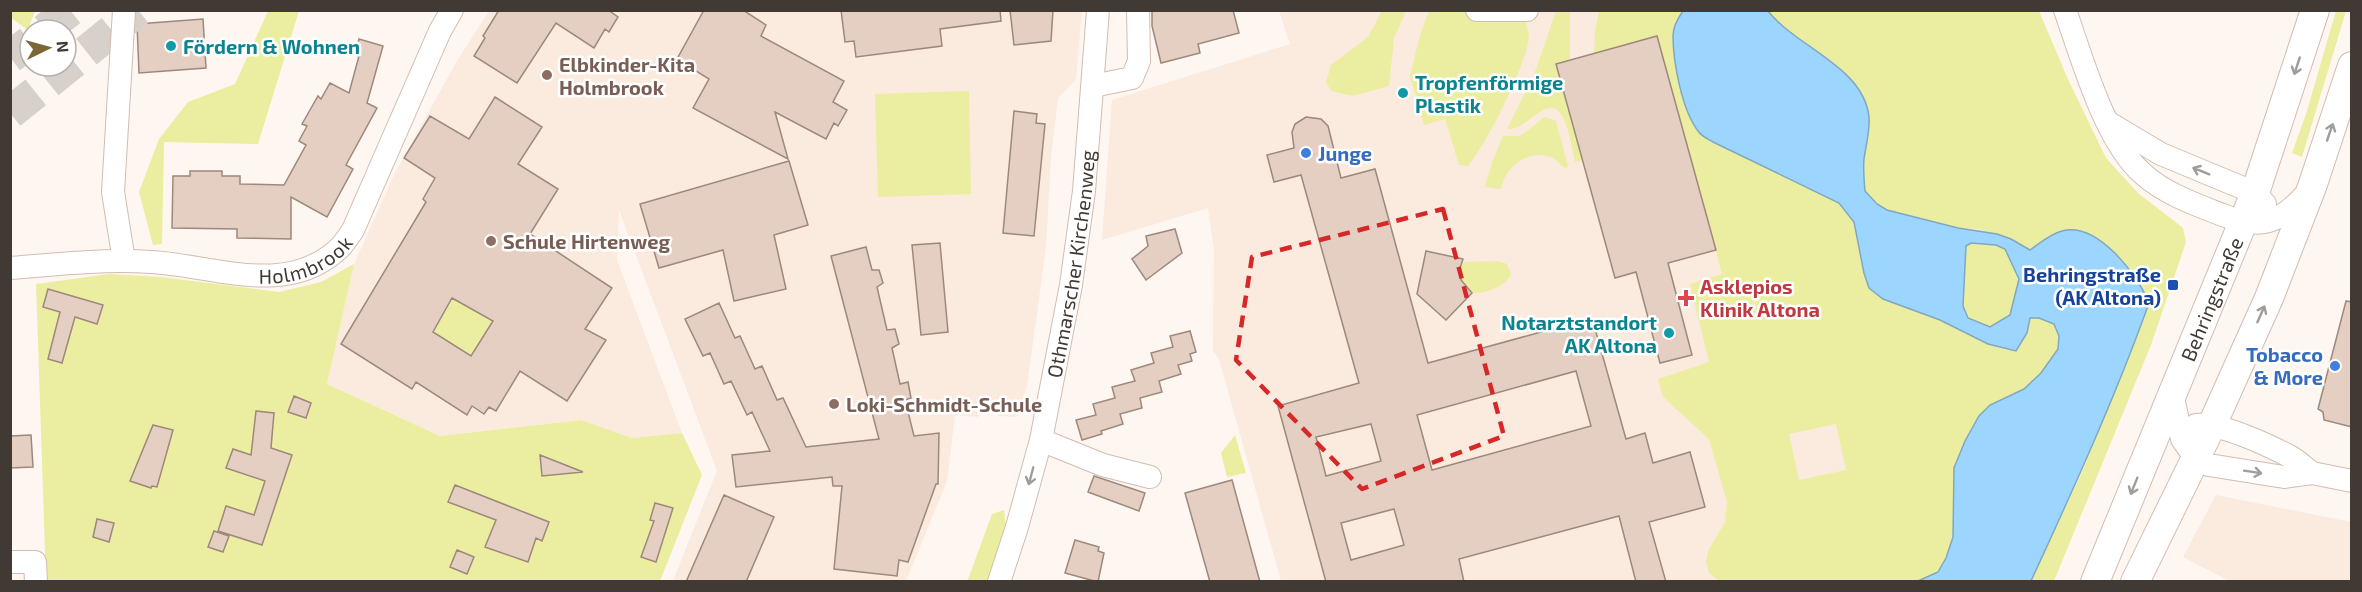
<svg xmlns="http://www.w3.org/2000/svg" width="2362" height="592" viewBox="0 0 2362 592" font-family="'Exo 2',sans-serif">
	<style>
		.built { fill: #fbeade }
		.green { fill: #ebeea0; fill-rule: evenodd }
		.water { fill: #9cd6fe; stroke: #81a7c1; stroke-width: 1.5; fill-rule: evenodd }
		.building { fill: #e5cfc2; stroke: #9d887c; stroke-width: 1.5; fill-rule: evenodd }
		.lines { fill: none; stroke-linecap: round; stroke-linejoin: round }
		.highway-tunnel { stroke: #d8d0ca; stroke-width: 33; stroke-dasharray: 33 16; stroke-linecap: butt }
		.minor-casing { stroke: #d2bdb0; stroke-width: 24 }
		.major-casing { stroke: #d2bdb0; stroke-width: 30 }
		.minor { stroke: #fff; stroke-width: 22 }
		.major { stroke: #fff; stroke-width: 28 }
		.oneway { stroke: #a09c99 }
		.marked { fill: none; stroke: #d62828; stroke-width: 4.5; stroke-dasharray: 12 8; stroke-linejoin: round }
		.culture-dot { fill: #0f9aa8; stroke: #fff; stroke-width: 2 }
		.education-dot { fill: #8d6e63; stroke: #fff; stroke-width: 2 }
		.shop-dot { fill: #3f7fe0; stroke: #fff; stroke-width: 2 }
		.transit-dot { fill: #1a4fb4; stroke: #fff; stroke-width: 2 }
		.health-dot { fill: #e0444e; stroke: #fff; stroke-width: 2 }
		.labels { text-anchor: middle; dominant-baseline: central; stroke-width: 5; stroke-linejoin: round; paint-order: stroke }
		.culture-label { font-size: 20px; font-weight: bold; fill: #0d838f; stroke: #fff; text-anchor: start }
		.education-label { font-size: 20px; font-weight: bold; fill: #785e54; stroke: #fff; text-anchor: start }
		.shop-label { font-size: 20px; font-weight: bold; fill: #366cbe; stroke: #fff; text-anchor: start }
		.street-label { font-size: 20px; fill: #413933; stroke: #fff }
		.transit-label { font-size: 20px; font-weight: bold; fill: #164399; stroke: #fff; text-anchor: end }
		.health-label { font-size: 20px; font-weight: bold; fill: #be3a42; stroke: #fff; text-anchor: start }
	</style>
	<rect width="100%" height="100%" fill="#fef6f0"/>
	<path class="built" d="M489 11H1082L1076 79 1058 98 1051 157 1046 247 1027 386 1017 417 1001 416 978 409V417L955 415 947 481 906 581H673L717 471 619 210 617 260 682 433 632 438 581 420 440 436 327 384 354 264 395 173 457 61Z
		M1279 11H2007L2046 581H1281L1219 359 1213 351 1214 249 1208 208 1102 240 1112 100 1290 44Z
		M2216 495 2351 522V581H2229L2183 557Z"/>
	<path class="green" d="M11 10 35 11 28 30 11 18Z
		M268 11H299L258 144 164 142 162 244 153 245 139 192 159 139 188 102 235 84Z
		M1382 11H1406L1394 38 1389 86 1353 96 1331 91 1326 82 1331 65 1368 37Z
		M1429 11H1462L1469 13 1525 19C1526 25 1529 31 1529 37 1527 64 1486 145 1468 166L1459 165 1445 119 1424 125 1410 76 1420 35Z
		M1556 11H1570V60L1556 64 1583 160 1575 162C1572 148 1570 133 1564 120 1550 87 1528 132 1507 129L1534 75Z
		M1599 11H1683C1678 18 1673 27 1673 36 1673 61 1683 111 1698 131 1701 136 1708 139 1713 142L1839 203 1854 221 1864 273 1869 288 1883 299 1940 320 1988 344 2007 350 2027 333 2030 317 2039 318 2054 324 2059 336 2058 349 2041 373 2024 389 2008 395 1954 468 1953 537 1946 558 1938 573 1918 582H1721L1709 573 1706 561 1708 551 1725 522 1727 502 1709 439 1663 397 1658 379 1709 362 1690 284 1722 274 1657 36 1594 53 1595 31ZM1836 424 1846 470 1799 480 1789 434Z
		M1768 11H2039L2067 77 2106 158 2138 193 2183 228 2186 242 2151 345 2054 581H2031L2082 472 2134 343 2142 287 2096 237 2083 231 2046 238 2031 250 2011 239 1978 229 1958 228 1887 210 1877 204 1865 191C1864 174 1859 92 1852 82 1832 53 1789 38 1768 11Z
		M2336 11H2346L2302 157 2292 153 2306 114Z
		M969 91 971 194 878 197 875 94Z
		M1545 117 1556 121 1568 167 1564 168C1561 165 1557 160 1553 158 1529 147 1505 167 1501 189L1485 187 1492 162 1503 136H1520Z
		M1971 243 1996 245 2005 249 2019 279 2010 315 1990 327 1968 318 1963 306 1966 245Z
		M1498 261 1507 264 1511 274C1506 287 1485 294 1472 293 1462 284 1457 276 1462 262Z
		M354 264 327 384 440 436 581 420 632 438 682 433 702 475 660 581H46L36 284 109 274 161 277 279 292 321 282Z
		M452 298 493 321 471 356 433 332Z
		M1235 435 1246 473 1227 477 1221 453Z
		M1004 510 1006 527 988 581 967 582 992 514Z"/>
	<path class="water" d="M1683 11H1768C1796 47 1864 67 1869 117 1870 131 1866 145 1864 159 1863 169 1864 180 1865 191L1877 204 1887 210 1958 228 1997 234 2011 239 2030 250C2040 243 2050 234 2062 231 2097 221 2138 275 2149 303 2115 398 2073 490 2031 581H1918L1938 572 1946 558 1953 537 1954 468 1965 441 1979 416 1990 405 2024 389 2041 373 2058 349 2059 336 2054 324 2039 318H2030L2027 333 2016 351 1988 344 1940 320 1883 299 1869 288 1864 273 1854 222 1839 203 1713 142C1708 139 1701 136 1698 131 1682 110 1673 62 1673 36 1673 27 1678 18 1683 11ZM1971 243 1996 245 2005 249 2019 279 2010 315 1990 327 1968 318 1963 306 1966 246Z"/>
	<path class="building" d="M499 10H608L618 17 609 32 605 29 594 48 556 23 517 83 474 56 485 38 483 36Z
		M704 10H743L766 25 761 36 844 81 833 102 847 110 838 126 834 123 826 139 775 112 788 159 693 108 709 79 677 59Z
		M841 10H1000L1001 21 940 29 942 46 856 57 854 41 845 42Z
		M1010 10H1053L1051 41 1014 45Z
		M1152 10H1233L1239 33 1198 44 1200 53 1161 63 1152 26Z
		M203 19 206 68 139 73 137 24Z
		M1657 36 1716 250 1668 263 1692 355 1660 363 1636 272 1615 278 1556 64Z
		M359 39 383 46 367 103 377 108 346 165 353 169 327 217 291 197V239L237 238V229L172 228 173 176H190V171H222V176H240V184L284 185 306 145 299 141 307 126 302 124 318 96 321 99 330 83 349 93 359 56 355 55Z
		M495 97 542 127 518 164 558 189 530 234 612 288 585 329 606 340 567 401 520 371 496 411 489 407 484 414 472 406 467 415 416 382 412 389 341 344 426 202 423 199 435 178 404 158 430 116 469 139ZM452 298 493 321 471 356 433 332Z
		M1014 111 1037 114 1036 123 1045 124 1034 236 1003 233Z
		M1306 117 1321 119 1328 126 1341 178 1375 169 1428 363 1592 318 1626 439 1645 433 1653 463 1690 452 1705 507 1649 522 1666 582H1636L1619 516 1459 559 1464 582H1326L1278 406 1359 383 1301 175 1274 182 1267 155 1294 148 1292 132 1295 124ZM1576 371 1591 426 1432 470 1417 415ZM1371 424 1381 461 1326 476 1316 437ZM1394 509 1404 545 1351 560 1341 523Z
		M789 161 808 225 774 235 786 289 734 301 723 250 659 268 640 204Z
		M1175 229 1182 253 1146 280 1132 259 1148 246 1146 236Z
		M940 243 948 332 921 335 912 245Z
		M866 247 872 270H879L883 283 877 287 887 330 895 329 899 344 892 348 900 384 908 382 911 398 905 400 914 436 939 433 938 484H936L908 562 899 560 897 576 834 569 842 486H833L832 477 736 487 732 455 770 451 752 412 747 415 731 381 724 384 710 353 703 356 685 319 719 303 735 338 740 336 755 369 762 366 777 400 783 398 806 447 879 439 831 256Z
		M1426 251 1463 259 1460 268 1461 280 1472 293 1446 320 1417 294Z
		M48 289 103 305 97 324 75 317 62 363 48 359 60 312 43 307Z
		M2346 301 2352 302V427L2324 420 2323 412 2318 409Z
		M1190 331 1196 352 1190 354 1192 361 1178 365 1181 374 1159 381 1162 392 1140 398 1142 408 1120 414 1123 424 1101 431 1102 434 1082 440 1076 420 1096 415 1093 404 1115 398 1112 387 1135 381 1131 370 1154 363 1151 353 1173 347 1170 336Z
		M294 396 311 403 306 418 288 412Z
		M256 411 274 413 271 448 292 455 262 545 218 531 226 506 254 515 265 481 226 468 233 449 251 455Z
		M153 425 173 430 157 487 152 486 151 488 130 481Z
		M31 435 33 467 10 468V436Z
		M540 455 583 472 542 476Z
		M1094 476 1145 493 1139 511 1088 492Z
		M1232 480 1260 582H1210L1185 493Z
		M455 485 549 522 542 541 536 538 528 562 485 547 496 520 448 502Z
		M724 495 774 517 746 582H686Z
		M655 503 673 508 656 562 641 557 654 521 650 520Z
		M97 519 114 523 109 542 93 537Z
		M214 531 229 536 223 552 208 547Z
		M1075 540 1099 547 1098 551 1104 553 1098 582 1065 573Z
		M457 550 474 557 467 574 450 567Z"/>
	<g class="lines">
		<path class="highway-tunnel" d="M45 30 70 10
			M10 57 30 42
			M10 113 138 10"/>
		<defs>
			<g id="minor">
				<path d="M1477 10H1527"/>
				<path d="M2065 10C2082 58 2105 141 2143 174 2164 193 2194 204 2220 214 2259 230 2279 225 2308 192"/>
				<path d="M1093 86 1132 78 1139 61 1138 10"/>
				<path d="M2109 123 2161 154 2255 193 2265 204"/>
				<path d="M124 261 113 192 124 10"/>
				<path id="s1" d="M10 268C58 264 104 259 151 262 211 265 284 297 336 251 343 246 348 237 353 230L440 31 452 10"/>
				<path d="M2172 393 2182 439 2196 459 2209 465 2284 477 2312 473 2352 481"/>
				<path d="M2196 425C2221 423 2266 444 2289 456 2297 460 2304 467 2312 473"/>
				<path d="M1041 440 1103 465 1150 477"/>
				<path d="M10 562H35L36 582"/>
				<path id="s2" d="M999 582 1017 527 1041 440 1071 285 1084 191 1098 10"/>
			</g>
			<g id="major">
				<path id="s3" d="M2095 582 2255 193 2315 10"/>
				<path d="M2135 582 2212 425 2269 298 2312 187 2352 66"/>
			</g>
		</defs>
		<use href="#minor" class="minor-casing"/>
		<use href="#major" class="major-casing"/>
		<use href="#minor" class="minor"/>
		<use href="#major" class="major"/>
	</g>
	<defs><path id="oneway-shaft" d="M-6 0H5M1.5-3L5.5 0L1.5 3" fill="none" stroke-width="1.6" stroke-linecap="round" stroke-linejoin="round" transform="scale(1.5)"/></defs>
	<g class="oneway">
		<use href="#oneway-shaft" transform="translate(2297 66) rotate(108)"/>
		<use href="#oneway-shaft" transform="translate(2330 132) rotate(-71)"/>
		<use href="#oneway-shaft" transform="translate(2201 171) rotate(-158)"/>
		<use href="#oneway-shaft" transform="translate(2261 314) rotate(-66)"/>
		<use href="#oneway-shaft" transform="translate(2253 472) rotate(9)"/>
		<use href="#oneway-shaft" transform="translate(1031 476) rotate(105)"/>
		<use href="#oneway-shaft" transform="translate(2134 486) rotate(112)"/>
	</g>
	<path class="marked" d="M1443 209 1504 436 1362 489 1236 360 1252 257Z"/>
	<g class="culture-dot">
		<circle cx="171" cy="46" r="6"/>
		<circle cx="1403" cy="93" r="6"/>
		<circle cx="1669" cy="333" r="6"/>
	</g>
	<g class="education-dot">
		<circle cx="547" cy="75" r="6"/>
		<circle cx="491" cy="241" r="6"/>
		<circle cx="834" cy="404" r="6"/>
	</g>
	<g class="shop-dot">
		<circle cx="1306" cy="153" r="6"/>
		<circle cx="2335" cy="366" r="6"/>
	</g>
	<rect class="transit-dot" x="2167" y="279" width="12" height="12" rx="3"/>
	<path class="health-dot" d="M1683 289h6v6h6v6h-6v6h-6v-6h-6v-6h6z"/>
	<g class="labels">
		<g class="culture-label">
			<text x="183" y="46">Fördern &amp; Wohnen</text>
			<text x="1415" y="82">Tropfenförmige<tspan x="1415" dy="23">Plastik</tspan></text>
			<text x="1657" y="322" text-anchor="end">Notarztstandort<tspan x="1657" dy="23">AK Altona</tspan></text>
		</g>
		<g class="education-label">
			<text x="559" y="64">Elbkinder-Kita<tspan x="559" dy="23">Holmbrook</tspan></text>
			<text x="503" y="241">Schule Hirtenweg</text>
			<text x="846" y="404">Loki-Schmidt-Schule</text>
		</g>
		<g class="shop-label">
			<text x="1318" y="153">Junge</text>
			<text x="2323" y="354" text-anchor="end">Tobacco<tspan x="2323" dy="23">&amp; More</tspan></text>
		</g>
		<g class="street-label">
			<text stroke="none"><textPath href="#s1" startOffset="300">Holmbrook</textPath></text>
			<text stroke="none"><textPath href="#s2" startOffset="327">Othmarscher Kirchenweg</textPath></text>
			<text stroke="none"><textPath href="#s3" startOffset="306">Behringstraße</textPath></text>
		</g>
		<g class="transit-label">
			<text x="2161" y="274">Behringstraße<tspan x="2161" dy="23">(AK Altona)</tspan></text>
		</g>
		<g class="health-label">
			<text x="1700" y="286">Asklepios<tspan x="1700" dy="23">Klinik Altona</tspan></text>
		</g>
	</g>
	<rect width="2362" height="592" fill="none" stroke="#413933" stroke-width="24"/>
	<g transform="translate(48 48) rotate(85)"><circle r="28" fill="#ffffff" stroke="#b3b0ad" stroke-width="1.5"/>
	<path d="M0-4.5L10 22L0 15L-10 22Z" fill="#7b6736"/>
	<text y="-9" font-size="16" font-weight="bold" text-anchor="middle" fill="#413933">N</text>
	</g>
</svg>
